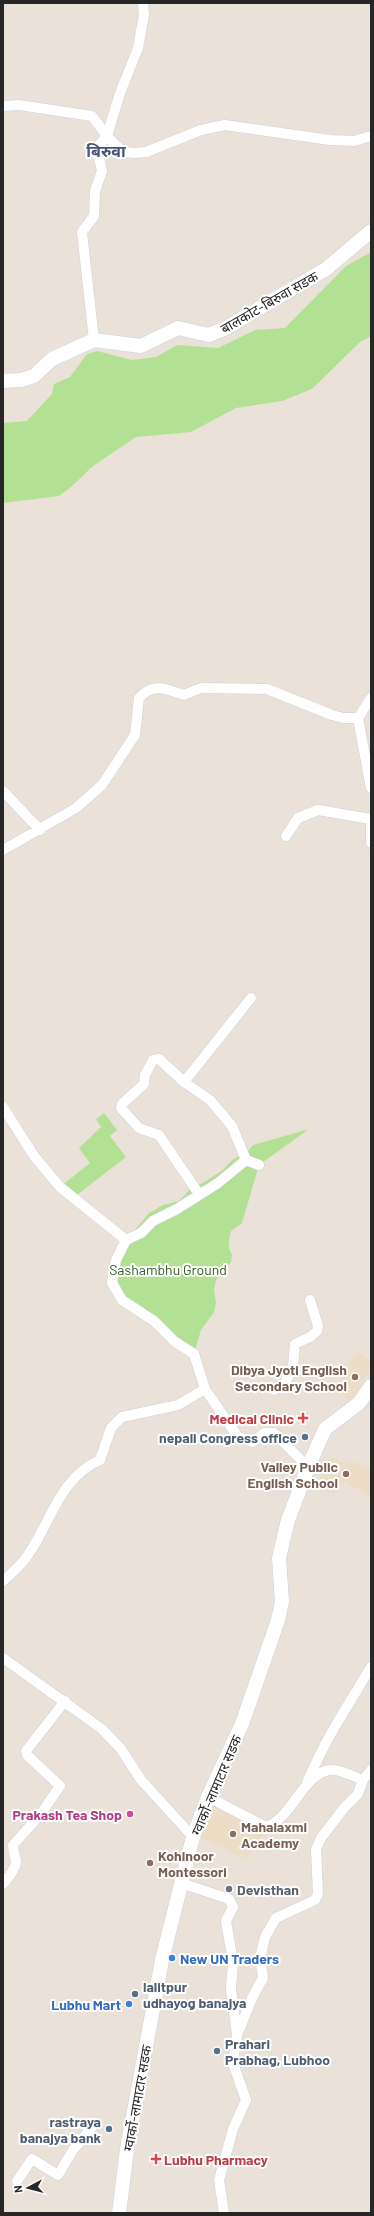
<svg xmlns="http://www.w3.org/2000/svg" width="374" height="2216" viewBox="0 0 374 2216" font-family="Barlow,'Noto Sans Devanagari',sans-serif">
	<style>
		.education { fill: #ecddc7 }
		.green { fill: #b3e194 }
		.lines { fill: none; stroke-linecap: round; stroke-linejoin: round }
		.street-casing { stroke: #cdd2e0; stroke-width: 11 }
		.secondary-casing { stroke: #cdd2e0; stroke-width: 15 }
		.street { stroke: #fff; stroke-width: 10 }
		.secondary { stroke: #fff; stroke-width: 14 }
		.education-dot { fill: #8d6e63; stroke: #fff; stroke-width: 1.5 }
		.health-dot { fill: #e0444e; stroke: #fff; stroke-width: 1.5 }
		.service-dot { fill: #5c6f8a; stroke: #fff; stroke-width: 1.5 }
		.hotel-dot { fill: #d1479c; stroke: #fff; stroke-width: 1.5 }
		.worship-dot { fill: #6b7280; stroke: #fff; stroke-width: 1.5 }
		.shop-dot { fill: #3f7fe0; stroke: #fff; stroke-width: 1.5 }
		.labels { text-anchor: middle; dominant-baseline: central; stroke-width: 4; stroke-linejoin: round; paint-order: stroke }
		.street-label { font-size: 14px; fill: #272727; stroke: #fff }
		.park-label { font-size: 14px; fill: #2d6219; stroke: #fff }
		.education-label { font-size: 14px; font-weight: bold; fill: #785e54; stroke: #fff; text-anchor: end }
		.health-label { font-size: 14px; font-weight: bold; fill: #be3a42; stroke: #fff; text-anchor: end }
		.service-label { font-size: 14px; font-weight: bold; fill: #4e5e75; stroke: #fff; text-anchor: end }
		.hotel-label { font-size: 14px; font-weight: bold; fill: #b23c85; stroke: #fff; text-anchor: end }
		.worship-label { font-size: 14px; font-weight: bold; fill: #5b616d; stroke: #fff; text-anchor: start }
		.shop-label { font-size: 14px; font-weight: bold; fill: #366cbe; stroke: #fff; text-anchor: start }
		.quarter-label { font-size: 16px; font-weight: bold; fill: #485477; stroke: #fff }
	</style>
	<rect width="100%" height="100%" fill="#eae1d8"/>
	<path class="education" d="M359 1352 371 1362 364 1382 350 1401 337 1392 348 1365Z
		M329 1456 347 1464 351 1461 371 1469V1497L343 1481 335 1494 316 1486Z
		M216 1805 266 1831 245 1860 200 1837Z"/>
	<path class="green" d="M371 252V336L360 342 312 389 282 401 236 408 191 432 136 437 93 466 71 487 59 496 3 503V423L27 421 52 394 54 384 70 377 87 354 97 351 132 360 156 357 177 345 218 348 255 330 285 328 346 266Z
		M104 1113 117 1130 110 1136 126 1157 73 1198 60 1187 90 1163 79 1148 101 1127 96 1119Z
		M309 1129 259 1165 242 1223 231 1231 229 1240V1248L232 1255 231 1262 216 1280 214 1289 216 1303 214 1312 201 1330 194 1354 122 1300 113 1270 123 1244 149 1213 163 1205 179 1201 193 1186 203 1183 223 1170 232 1160 249 1150 253 1145Z"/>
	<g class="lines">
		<defs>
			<path id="street" d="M3 106 19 105 92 116 107 136 123 152 134 153 146 152 201 130 225 125 330 140 354 141 371 136
				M94 340 82 232 94 216 95 191 102 171 98 154 99 145 107 136 120 93 138 48 144 15 143 3
				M358 718 371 788
				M3 791 40 830
				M371 823V843
				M286 836 298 818 318 810 371 819
				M3 850 76 808 102 785 135 735 139 698C154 681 166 690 184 695L201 688 267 689 332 715 343 718H358L371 698
				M184 1082 251 998
				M3 1107 34 1156 60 1187 126 1240 116 1260 112 1283 122 1300 154 1321 174 1341 194 1354 205 1389
				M199 1194 159 1135 139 1128 121 1108 122 1104 144 1084 145 1075 153 1060 159 1059 184 1082 210 1100 232 1126 246 1160
				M126 1240 141 1233 153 1221 177 1209 218 1183 246 1160 259 1165
				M274 1390 278 1387H283L293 1367 295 1344 310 1337 317 1331 318 1326 310 1300
				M3 1581C11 1574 19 1567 25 1559 51 1525 57 1479 100 1460L111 1428 122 1417 178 1405 205 1389 238 1437 253 1442 264 1433H274L301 1460 309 1465
				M3 1658 102 1729 121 1749 141 1780 193 1837
				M307 1783C324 1741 348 1705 371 1667
				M208 1797 266 1827C292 1819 305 1769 333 1770 342 1770 354 1777 363 1780L371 1770
				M181 1883 229 1899 233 1907 226 1921 233 1962 231 1989 237 2035 233 2063 246 2100 233 2129 219 2180 224 2213
				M3 1884C8 1877 16 1870 16 1861 15 1855 13 1851 13 1845L40 1815 60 1786 27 1755 26 1751 65 1701
				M238 2033 252 1998 263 1978 260 1958 265 1937 276 1918 315 1900 318 1894 316 1849 321 1838 344 1808 358 1794 363 1780
				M17 2181 32 2159 58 2175 73 2150 92 2127"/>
			<path id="secondary" d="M3 381 21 380 34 376 52 359 94 340 141 346 178 328 209 335 226 328 326 269 371 231
				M119 2213 127 2149 162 1960 193 1837 208 1797 242 1724 278 1620 282 1602 279 1558 288 1520 309 1465 325 1429 359 1403 371 1386"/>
		</defs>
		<use href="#street" class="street-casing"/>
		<use href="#secondary" class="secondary-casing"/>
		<use href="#street" class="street"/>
		<use href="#secondary" class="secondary"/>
	</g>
	<g class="education-dot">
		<circle cx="355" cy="1377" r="4"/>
		<circle cx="346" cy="1474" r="4"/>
		<circle cx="233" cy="1834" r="4"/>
		<circle cx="150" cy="1863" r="4"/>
	</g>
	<g class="health-dot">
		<path d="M301 1412h4v4h4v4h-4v4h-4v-4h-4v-4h4z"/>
		<path d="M154 2153h4v4h4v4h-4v4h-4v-4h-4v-4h4z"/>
	</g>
	<g class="service-dot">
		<circle cx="305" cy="1437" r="4"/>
		<circle cx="135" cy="1994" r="4"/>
		<circle cx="217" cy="2051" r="4"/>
		<circle cx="109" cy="2129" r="4"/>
	</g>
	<circle class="hotel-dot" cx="130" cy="1814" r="4"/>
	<circle class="worship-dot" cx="229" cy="1889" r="4"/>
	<g class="shop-dot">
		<circle cx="172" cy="1958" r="4"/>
		<circle cx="129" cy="2004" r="4"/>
	</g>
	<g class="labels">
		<g class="street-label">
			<text transform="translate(269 302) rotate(-30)">बालकोट-बिरुवा सडक</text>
			<text transform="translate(216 1785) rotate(-67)">ग्वार्को-लामाटार सडक</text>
			<text transform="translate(137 2098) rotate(-80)">ग्वार्को-लामाटार सडक</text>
		</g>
		<g class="park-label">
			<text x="168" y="1269">Sashambhu Ground</text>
		</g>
		<g class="education-label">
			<text x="347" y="1369">Dibya Jyoti English<tspan x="347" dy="16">Secondary School</tspan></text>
			<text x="338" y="1466">Valley Public<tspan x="338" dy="16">English School</tspan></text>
			<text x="241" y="1826" text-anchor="start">Mahalaxmi<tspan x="241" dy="16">Academy</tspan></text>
			<text x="158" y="1855" text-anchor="start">Kohinoor<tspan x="158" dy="16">Montessori</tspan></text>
		</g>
		<g class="health-label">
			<text x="294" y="1418">Medical Clinic</text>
			<text x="164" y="2159" text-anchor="start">Lubhu Pharmacy</text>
		</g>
		<g class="service-label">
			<text x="297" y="1437">nepali Congress office</text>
			<text x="143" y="1986" text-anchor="start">lalitpur<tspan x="143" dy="16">udhayog banajya</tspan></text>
			<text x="225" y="2043" text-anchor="start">Prahari<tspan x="225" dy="16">Prabhag, Lubhoo</tspan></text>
			<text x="101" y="2121">rastraya<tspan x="101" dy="16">banajya bank</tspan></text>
		</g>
		<g class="hotel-label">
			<text x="122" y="1814">Prakash Tea Shop</text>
		</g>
		<g class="worship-label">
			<text x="237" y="1889">Devisthan</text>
		</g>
		<g class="shop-label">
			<text x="180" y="1958">New UN Traders</text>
			<text x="121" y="2004" text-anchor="end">Lubhu Mart</text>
		</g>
		<g class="quarter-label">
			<text x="106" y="150">बिरुवा</text>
		</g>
	</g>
	<rect width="374" height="2216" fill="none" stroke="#272727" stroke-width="8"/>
	<g transform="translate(28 2188) rotate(263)" stroke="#ffffff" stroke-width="3" paint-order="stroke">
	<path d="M0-3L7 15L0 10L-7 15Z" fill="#272727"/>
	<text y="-6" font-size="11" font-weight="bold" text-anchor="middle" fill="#272727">N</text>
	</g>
</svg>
